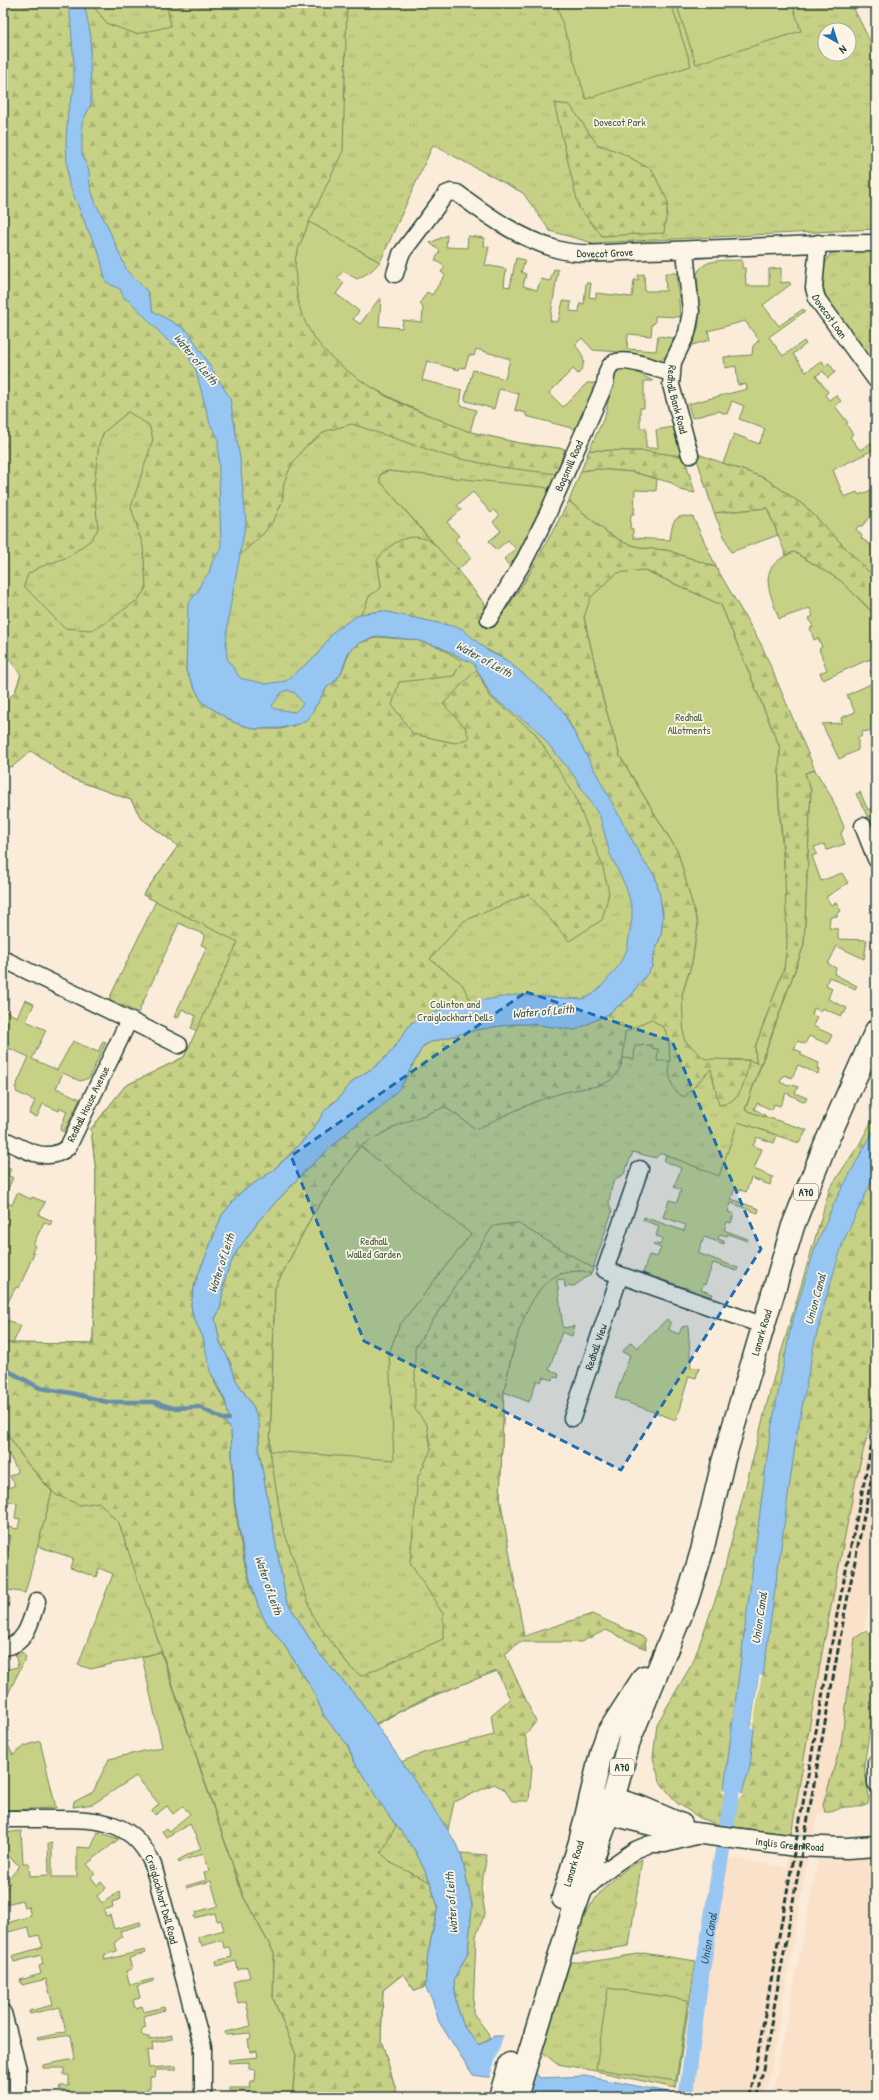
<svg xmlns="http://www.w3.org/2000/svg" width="879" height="2100" viewBox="0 0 879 2100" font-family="'Patrick Hand',sans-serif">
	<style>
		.built { fill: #fae1ca }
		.grass { fill: url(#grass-tufts); stroke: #72875c; fill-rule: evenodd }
		.forest { fill: url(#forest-firs); stroke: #72875c; fill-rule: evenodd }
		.garden { fill: #c6d185; stroke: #72875c }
		.water { fill: #98c6f3; stroke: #688fa7; fill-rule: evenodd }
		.pier { fill: #fbecd9 }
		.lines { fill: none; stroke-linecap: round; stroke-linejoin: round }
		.stream { stroke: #688fa7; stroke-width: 4.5 }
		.canal { stroke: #98c6f3; stroke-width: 15 }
		.minor-casing { stroke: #1f3d34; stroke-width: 19 }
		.tertiary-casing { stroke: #1f3d34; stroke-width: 23 }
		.primary-casing { stroke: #1f3d34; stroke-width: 25 }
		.minor { stroke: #fcf5e5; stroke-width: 16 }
		.tertiary { stroke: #fcf5e5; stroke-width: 20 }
		.primary { stroke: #fcf5e5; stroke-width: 22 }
		.rail { stroke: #1f3d34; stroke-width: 3; stroke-dasharray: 6 3; stroke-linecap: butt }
		.marked { fill: #1f6fb2; fill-opacity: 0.2; stroke: #1f6fb2; stroke-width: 3; stroke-dasharray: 8 5; stroke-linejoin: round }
		.labels { text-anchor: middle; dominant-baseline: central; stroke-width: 3.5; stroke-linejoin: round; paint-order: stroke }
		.shield { fill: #fcf5e5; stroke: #617469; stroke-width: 1 }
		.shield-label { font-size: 10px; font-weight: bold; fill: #1f3d34 }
		.park-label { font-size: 11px; fill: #405b44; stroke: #fcf5e5 }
		.street-label { font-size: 11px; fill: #1f3d34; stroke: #fcf5e5 }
		.water-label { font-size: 12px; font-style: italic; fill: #37585a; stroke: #fcf5e5 }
	</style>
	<defs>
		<pattern id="grass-tufts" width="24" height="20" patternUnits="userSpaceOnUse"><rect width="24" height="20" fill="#c6d185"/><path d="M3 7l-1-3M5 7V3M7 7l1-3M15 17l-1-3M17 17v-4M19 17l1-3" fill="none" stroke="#aab473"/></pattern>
		<pattern id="forest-firs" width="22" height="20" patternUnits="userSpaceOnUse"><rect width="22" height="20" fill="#c6d185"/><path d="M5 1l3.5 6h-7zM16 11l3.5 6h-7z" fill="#aab473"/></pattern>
	</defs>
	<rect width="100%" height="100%" fill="#fbecd9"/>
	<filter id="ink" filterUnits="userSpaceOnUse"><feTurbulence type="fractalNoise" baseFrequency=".025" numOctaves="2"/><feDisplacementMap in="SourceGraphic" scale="8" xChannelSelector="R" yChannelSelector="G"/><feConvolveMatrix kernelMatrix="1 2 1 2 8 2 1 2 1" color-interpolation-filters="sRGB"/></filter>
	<g filter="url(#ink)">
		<path class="built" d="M876 1212V1562L859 1656 850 1805 819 1814 808 1859 766 2097 680 2092 712 1855 786 1867 791 1835 778 1774Z
			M876 1856V2097L772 2096 818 1860Z"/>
		<path class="grass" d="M3 3H851L876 53V229L593 243 550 231 523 193 433 145 380 262 309 223 296 258 384 395 470 432 519 443 565 449 550 493 388 471 382 472 380 481 485 604V612L496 619 504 615 546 546 569 501 608 533 625 543 716 567 722 580 591 597 692 963 749 1060 761 1064 745 1110 807 1130 799 1143 739 1123 719 1177 664 1154H659L656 1158 633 1152 624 1174 614 1180 611 1190 609 1203 612 1212 591 1274 580 1271 559 1274 535 1297 519 1334 511 1358 504 1392 500 1498 510 1561 519 1642 505 1654 497 1671C441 1692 396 1709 347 1744L384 1809 416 1852 430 1882 438 1907 433 1925 425 1987 415 1991 403 1974 383 1990 381 2040 398 2097H292L296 2055 273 1998 274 1953 243 1896 161 1652 91 1669 78 1665 113 1574 99 1568 96 1577 70 1568 73 1558 37 1546 52 1492 26 1462 3 1427V1343L93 1344 96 1173 91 1129 125 1086 184 1057 197 1031 191 1028 196 1016 182 1009 178 1018 174 1017 207 947 201 945 205 935 179 923 138 1013 109 999 156 901 143 895 178 846 141 818 131 800 70 778 15 692 21 674 3 651ZM825 30H849V54H825Z
			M876 250V369L826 297C821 285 822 263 831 253Z
			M22 1652 26 1657 9 1692 3 1700V1670L18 1667 15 1653Z
			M642 1859 629 1946 573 1954C579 1910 605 1880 642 1859Z
			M643 1953 696 1961 676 2088 581 2068 557 2064 542 2052 570 1962H590Z"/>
		<path class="forest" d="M3 3H90L108 24 136 34 171 26 166 3H347L343 151 309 222 296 258 317 341 356 377 384 395 408 407 471 432 519 443 565 449 556 474 501 467 447 456 352 424 326 431 304 448 292 464 284 482 282 502 275 518 264 533 240 555 188 620 186 671 202 702 233 722 255 729H281L298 724 308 719 327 687 336 681 341 673 350 651 360 643 378 637 416 640 439 647 462 661 454 676 399 682 392 705 413 734 455 743 469 738 465 727 443 704 477 669 489 696 535 733 575 796 602 864 609 893 602 920 569 941 528 894 464 921 430 959 462 984 471 1002 411 1023 392 1051 376 1066 354 1080 337 1100 331 1104 314 1128 292 1152 271 1172 241 1192 222 1215 195 1283 191 1305 193 1316 203 1337 215 1383 228 1408 229 1418 224 1419 231 1430 234 1503 244 1561 250 1584 264 1619 284 1645 314 1692 324 1716 347 1744 354 1761 396 1826 381 1853 393 1864 430 1882 438 1907 428 1953 425 1987 415 1991 403 1974 383 1990 381 2040 398 2097H292L296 2055 273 1998 274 1953 243 1896 119 1523 99 1502 80 1505 56 1495 26 1462 3 1427V1343L93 1344 96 1173 91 1129 125 1086 184 1057 238 942 143 895 178 846 141 818 131 800 70 778 31 751 12 767 3 765V703L15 692 21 675 3 651ZM128 412 149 425 153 439 131 507 143 546 146 588 139 599 105 623 92 630 64 628 24 586 28 574 40 567 68 557 91 540 98 529 94 486 99 444 104 432Z
			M554 103 570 105 597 144 622 153 652 170 668 202 664 233 602 236 579 208Z
			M589 450 643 451 684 456 695 493 680 490 672 483 633 472 597 469 581 471Z
			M695 453 765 478 805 506 876 579V616C852 589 825 570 794 552L786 555 767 508 714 513Z
			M569 501 608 533 625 543 643 548 667 550 716 567 761 644 815 770 805 773 811 790 804 945 761 1064 756 1063 755 1047 784 968V858L778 792 780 748 721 605 644 570 584 617 603 699 620 756 678 852 692 901 698 925 692 963 682 995 729 1060H749C745 1080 743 1102 719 1105L711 1069 684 1097C664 1088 670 1061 669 1043L625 1032C624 1047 625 1065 615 1076 606 1087 588 1087 575 1090 541 1096 507 1115 476 1129L445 1107 398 1125 360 1146 312 1216 275 1288 270 1451 282 1525 313 1617 349 1666 361 1676 443 1639V1614L410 1562 418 1477 431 1450 427 1425 415 1409V1348L493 1226 517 1223 593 1268 591 1274 580 1271 559 1274 535 1297 519 1334 511 1358 504 1392 500 1498 524 1636 592 1614 645 1638 646 1649 606 1630 581 1642H519L505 1654 536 1722 525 1735 532 1768 529 1801H512L504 1789 494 1784 454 1802 448 1830 401 1762 423 1753 494 1735 491 1715 510 1699 497 1671 421 1700 375 1724 361 1702 318 1652 286 1600 259 1452V1424L254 1408 236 1380 230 1362 220 1342 215 1318 220 1310 224 1282 227 1272 235 1254 259 1220 306 1170 353 1127 378 1110 403 1083 423 1046 431 1042 476 1030 512 1024H532L575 1030 608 1014 630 997 652 967 653 957 661 935 663 912 655 876 644 862 597 779 568 720 555 702 506 660 484 648 383 611 360 614 365 608 369 596 380 589 381 585 377 560C390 544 408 530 430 541 439 545 476 594 485 604V612L496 619 500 618 527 578Z
			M876 1113V1401L856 1479 822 1653 791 1835 720 1825 700 1818 677 1803 660 1782 653 1758 657 1724 693 1662 720 1586 773 1380 830 1188 860 1143Z
			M866 1631 876 1639V1690L864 1766 869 1797 868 1804C859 1809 856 1806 846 1807 838 1807 836 1813 825 1812L823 1805 841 1744 855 1638Z
			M461 1853 487 1855 481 1888 485 1913 476 1936 473 2013 491 2037 479 2045 464 2027 456 2003 454 1980 468 1952 472 1905Z"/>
		<path class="garden" d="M556 3H671L691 66 586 99Z
			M676 3H792L801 31 696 64Z
			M309 222 380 262 370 272 357 279 343 271 337 278 344 283 336 294 359 311 353 319 360 324 379 299H381L379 326 402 328 403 320 422 322 423 308 420 303 427 292 432 295 445 275 441 272 445 267 435 260 440 251 430 243 447 235 446 247 467 248 468 236 485 238 484 246 489 247 485 265 506 269 504 286 510 287 516 258 525 260 521 272 526 274 523 286 537 290 541 279 550 281 554 269 558 270 550 321 558 322 563 301 571 302 570 311 579 312 580 303 584 304 586 283H591L589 297 596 298V293L632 297 634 280H638V275L644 274 645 291H666L665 273H677L680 317 655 316V323L652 324 651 336 628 334 627 349 656 351 658 336 674 338 668 355 660 360 621 354 619 352 593 350 582 338 575 345C583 354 588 363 578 374L573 369 549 393 563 407 587 383H600L579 430 526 416V413L515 410 519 394 499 389 494 409 466 401 465 398 473 370 505 379 510 359 476 349 474 356 469 355 465 368 460 367 459 370 427 361 422 380 462 390 460 405 476 410 470 432C404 405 296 367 296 281 296 273 294 264 296 256 299 245 305 234 309 222Z
			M742 260V268H745L746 286H769V269L781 268V283L789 282 791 284 763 305 779 326 803 309 805 311 769 337 783 356 804 341 806 344 793 354 806 372 822 361 825 366 829 363 835 372 828 378 823 371 816 376 828 392 825 395 829 400 836 395 841 401 835 406 848 423 846 424 853 434 850 437 860 450 876 440 875 449 833 470 844 497 857 492 859 495 876 488V519L875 520 870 517 862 526H858L856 529 862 536 861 538 876 549V579L805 506 765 478 723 463 734 434 759 444 765 429 739 419 744 406 732 401 727 414 718 411 692 418 688 404 747 389 746 384 738 385 736 366 725 368 724 357 752 355 753 346 759 340 745 321 708 331 710 340 692 345 699 325 697 274C704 257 726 261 742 260Z
			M626 367 653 381H644V408H640V428H646V448H658L656 430 673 427 682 456 643 451 589 450 605 416 614 373Z
			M597 469 633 472 657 479 656 491 635 490 634 514H631L630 528 633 529V538L670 540C672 524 672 513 693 517L716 567 667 550 643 548 625 543 608 533 569 501 581 471Z
			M388 471 542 487 547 488 550 493 511 568 504 559 516 549 508 540 496 550 489 541 501 531 493 522 499 516 494 510 491 513 473 492 457 505 461 510 447 522 459 536 455 539 471 558 457 570 380 481V475Z
			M767 508 778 535 731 552 714 513Z
			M794 552 841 581 876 616V661L872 659 865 661 823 680 820 673 827 670 819 649 822 647 818 638 814 640 810 628 813 627 809 618 813 616 810 608 779 619C769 589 755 567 794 552Z
			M644 570 721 605 780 748 778 792 785 879 787 945 784 968 755 1047 756 1063 749 1060 705 1059 684 1040 682 995 692 963 698 925 678 852 620 756 603 699 584 617 591 597 617 573Z
			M876 668V730L862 732 861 737H858V750L839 759 822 724 842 723 841 718 855 712 847 695 875 682 870 671Z
			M815 770 832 798 844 827 841 834 845 844 827 850 824 844 814 847 817 854 812 856 821 881 842 873 848 883 826 897 831 905 836 903 841 911 836 914 838 916 830 917 829 928 838 929V939L867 940 864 959 837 946 828 964 836 968 834 974 857 986 855 989 829 977 826 985 832 988 828 999 847 1008 844 1014 843 1013 841 1016 822 1008 820 1011 814 1008 812 1015 817 1017 813 1026 832 1035 828 1044 809 1036 805 1044 798 1041 794 1049 801 1052V1055L819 1063 817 1069 819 1070 818 1074 798 1065 792 1078 784 1075 780 1082 788 1086 790 1084 798 1087 795 1093 807 1098 805 1102 786 1093 780 1106 774 1104 772 1110 757 1103 754 1109 765 1115V1117L745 1110 804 945 811 790 805 773Z
			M860 792 868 810 876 806V833L856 794Z
			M25 1000 34 1004 26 1021 46 1030 32 1059 57 1070 73 1041 98 1052 103 1041 106 1042 89 1078 80 1081 63 1073 56 1088 80 1099 64 1132 60 1130 67 1111 60 1108 59 1111 43 1104 37 1117 29 1114 35 1101 16 1092 17 1089 15 1088 29 1057 6 1047 3 1053V1010L17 1017Z
			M651 1019 665 1029 669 1043 670 1061H657L658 1049 652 1048V1045L635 1046 634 1059 623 1058 625 1032Z
			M738 1122 777 1135 774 1143 757 1137 753 1146 762 1149 754 1169 773 1177 770 1185 751 1178 746 1192 735 1188 731 1199 759 1209 758 1213 731 1203 728 1212 734 1214 731 1223 727 1222 724 1230 748 1239 747 1241 728 1234 727 1236 720 1234 718 1239 724 1241V1244L704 1237 698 1253 738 1268 737 1271 713 1263 705 1285 703 1284 701 1290 713 1294 712 1297 643 1273 649 1255 657 1257 661 1248 653 1245 654 1243 660 1245 662 1238 656 1236 659 1226 643 1220 644 1217 684 1231 686 1225 663 1217 669 1200 677 1202 681 1190 674 1187 681 1168 664 1161 666 1155 719 1176Z
			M360 1146 471 1234 399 1326 389 1353 394 1460 270 1451 275 1288 312 1216Z
			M3 1157 8 1160 5 1167 11 1169 8 1175 13 1178 3 1199Z
			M17 1193 31 1199 32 1197 45 1202 39 1215 52 1221 50 1225 44 1222 33 1245 35 1246 32 1252 34 1253 19 1288 16 1287 3 1311V1201L12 1205Z
			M584 1271 591 1274 574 1286 565 1287 564 1279 557 1280 563 1328 575 1326 572 1336 562 1332 549 1370 559 1374 558 1378 554 1377 553 1380 543 1377 541 1382 537 1380 529 1402 504 1392C511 1359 520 1309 545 1284 555 1273 570 1271 584 1271Z
			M3 1318 21 1326 13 1343H3Z
			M667 1319 671 1323 669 1330 679 1334 682 1327 688 1326 691 1368H699L696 1378 689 1376 676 1420 615 1398 630 1355 622 1352 631 1342 637 1348Z
			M3 1427 26 1462 52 1492 25 1593 3 1589V1560H6L11 1536 3 1534V1526L18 1529 20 1519 15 1518 17 1503 5 1501 6 1493 3 1491 15 1485 10 1476 18 1472 8 1453 3 1456Z
			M3 1597 10 1598 3 1627Z
			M161 1652 243 1896 274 1953 273 1998 296 2055 292 2097H255V2092L229 2091V2088H250L251 2081H255L256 2070 249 2069V2062L229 2063 228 2060 258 2057 257 2051 250 2052 248 2039 251 2038 250 2033 226 2035 225 2032 251 2026 246 2001 238 2003 233 1982 250 1977 247 1967 238 1970 236 1961 217 1966 216 1961 232 1957 229 1947 224 1948 222 1940 202 1946 201 1942H199L198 1937 224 1930 221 1920 217 1921 215 1913 194 1918V1916L196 1915V1912L218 1906 211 1881 187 1888 186 1886 206 1880 204 1872 209 1871 204 1853 179 1862 178 1860 201 1848 190 1824 166 1837 162 1831 166 1828 169 1831 190 1814 183 1806 173 1814 167 1806 155 1815 152 1811 159 1804 136 1776 93 1804 73 1807 74 1802 93 1792 109 1759 162 1747 142 1657Z
			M3 1736 13 1755 25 1746 40 1741 56 1808 3 1810Z
			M21 1831 23 1863H29L30 1876 49 1875 48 1844 52 1843V1877H77V1847L91 1848 98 1832 119 1839 87 1864 95 1874 91 1877 97 1885 101 1882 106 1888 97 1896 102 1903 119 1892 121 1899 112 1902 113 1907 104 1910 106 1916 110 1915 114 1929 140 1922 141 1925 120 1931 122 1937 115 1942 117 1951 104 1955 105 1960 145 1950 146 1953 129 1958 132 1969 126 1971 130 1985 153 1979 154 1981 137 1986 140 1998 133 2000 135 2008 142 2006 144 2012 164 2007 165 2010 143 2016 146 2027 143 2028 141 2033 143 2036 149 2037V2040L172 2035V2039L152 2043 153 2050 147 2051 149 2068 176 2066V2070H156L155 2077H150V2089H147V2094L168 2097H70V2092L59 2090 60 2086H69V2075H64V2068H43V2065L75 2059 71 2035 38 2040 37 2038 66 2032 60 2007 30 2014 29 2011 53 2005 46 1979 22 1985 20 1980 41 1974 39 1966 43 1964 41 1955 14 1962 12 1956 43 1947 39 1935 31 1937 28 1927 8 1932 4 1924 31 1916 28 1906 24 1907 22 1900 3 1905V1888L5 1890 10 1883 7 1880 20 1866 3 1852V1833Z
			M608 1988 688 2000 676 2081 596 2069Z"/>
		<path class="water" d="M66 3H84L91 37 90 58 91 85V104L82 123V154L89 171 90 186 96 204 107 225 127 271 147 291 153 311 188 331 230 398 240 459 246 522 229 613 226 644 227 658 240 678 266 684 286 681 317 655 334 631 360 614 383 611 461 628 488 651 506 660 545 692 561 708 644 862 655 876 660 896 663 918 661 935 653 957 652 967 630 997 608 1014 575 1030 532 1024H512L476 1030 431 1042 423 1046 400 1088 378 1110 353 1127 306 1170 259 1220 235 1254 227 1272 224 1282 220 1310 215 1318 220 1342 230 1362 236 1380 254 1408 259 1424V1452L286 1600 318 1652 361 1702 448 1830 461 1853 472 1905 468 1952 454 1980 456 2003 464 2027 479 2045 495 2036H504L540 2078 585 2076 694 2097H532L494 2078 473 2075 439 2022 432 1999 425 1987 428 1953 438 1907 430 1882 416 1852 384 1809 354 1761 347 1744 324 1716 313 1690 284 1645 264 1619 255 1597 245 1561 235 1503 231 1430 223 1419 229 1418 225 1400 210 1371 203 1337 193 1316 191 1305 195 1283 222 1215 241 1192 271 1172 292 1153 314 1128 326 1109 337 1100 354 1080 376 1066 392 1051 411 1023 442 1009 478 1001 515 995 582 999 592 995 601 987 617 968 627 950 632 918V908L626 887 610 854 600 817 574 776 536 729 492 697 474 664 440 647 416 640 378 636 359 643 349 651 341 673 335 681 327 687 308 719 298 724 281 728 255 729 233 722 202 702 186 671 188 604 198 591 202 581 209 573 212 562 221 549 218 438 210 424 196 371 185 350 169 342 131 302 124 298 120 289 106 282 99 253 87 228 68 181 66 140 68 110 74 90V64L70 13ZM287 690 295 693 303 704 295 712 275 709 272 706 281 693Z
			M876 1126V1172L843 1242 826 1298 813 1349 796 1439 763 1676H759L751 1727 754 1728 750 1766 742 1793 729 1807 724 1789 770 1435 791 1326 815 1248 835 1201Z"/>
		<path class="pier" d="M759 1675 763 1676 761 1678 753 1726 754 1728H751Z
			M722 1789 742 1793 744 1794 729 1809Z
			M504 2034 537 2072 529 2097 489 2079Z"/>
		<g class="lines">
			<path class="stream" d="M3 1368 40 1388 71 1393 107 1402H154L173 1408 199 1407 223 1419H229"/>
			<path class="canal" id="s1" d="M686 2097 701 1979 733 1788"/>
			<defs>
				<g id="minor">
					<path id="s2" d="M818 243 814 288 817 299 876 380"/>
					<path id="s3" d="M685 250 691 312 687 333 673 362 671 385 690 455"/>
					<path id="s4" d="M395 274 401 254 446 194 451 192 457 193C488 216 519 238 556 249 584 257 618 252 646 251 723 249 799 243 876 243"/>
					<path id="s5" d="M489 619 525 559 548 513 605 384C606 379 606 371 610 366 619 353 658 370 671 373"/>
					<path d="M863 826 876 859"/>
					<path d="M3 959 129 1020 68 1147C47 1165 24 1149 3 1139"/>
					<path d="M129 1020 179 1045"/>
					<path d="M620 1275 762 1325"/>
					<path id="s6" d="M572 1418 620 1275 605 1270 640 1169"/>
					<path d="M3 1647C27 1646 31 1619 37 1601"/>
					<path d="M876 1763V1783"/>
					<path id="s7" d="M3 1819C20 1819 38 1819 55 1819 99 1819 134 1820 153 1865L203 2047V2097"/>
					<path d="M581 1893 609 1868 635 1850 650 1844H665L696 1836"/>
					<path d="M3 2013 18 2069V2097"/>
				</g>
				<g id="tertiary">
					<path id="s8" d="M598 1803 609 1814 671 1830 796 1846 847 1848 876 1846"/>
					<path d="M598 1805 614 1798 640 1806 682 1824"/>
				</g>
				<g id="primary">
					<path id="s9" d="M563 1898 580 1842 602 1750 608 1733 644 1677"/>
					<path d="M500 2097 510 2064"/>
					<path id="s10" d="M516 2097 573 1912 609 1814 630 1738 687 1600 702 1551 723 1462 793 1226 825 1145 876 1031"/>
				</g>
			</defs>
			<use href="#minor" class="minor-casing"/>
			<use href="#tertiary" class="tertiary-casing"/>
			<use href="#primary" class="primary-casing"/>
			<use href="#minor" class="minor"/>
			<use href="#tertiary" class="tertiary"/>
			<use href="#primary" class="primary"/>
			<path class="rail" d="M750 2097 838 1609 876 1424
				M758 2097 845 1611 876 1455"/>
		</g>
	</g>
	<path class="marked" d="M526 992 672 1041 761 1249 621 1470 364 1341 291 1156Z"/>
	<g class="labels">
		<g class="shield">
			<rect x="794" y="1184" width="24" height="16" rx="3"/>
			<rect x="610" y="1759" width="24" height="16" rx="3"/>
		</g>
		<g class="shield-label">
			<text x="806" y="1192">A70</text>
			<text x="622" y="1767">A70</text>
		</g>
		<g class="park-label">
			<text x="620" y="122">Dovecot Park</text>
			<text x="689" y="717">Redhall<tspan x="689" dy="13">Allotments</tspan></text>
			<text x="455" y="1004">Colinton and<tspan x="455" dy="13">Craiglockhart Dells</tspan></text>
			<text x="374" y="1241">Redhall<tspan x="374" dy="13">Walled Garden</tspan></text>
		</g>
		<g class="street-label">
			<text stroke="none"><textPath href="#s4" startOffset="271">Dovecot Grove</textPath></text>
			<text stroke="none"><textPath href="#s2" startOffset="78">Dovecot Loan</textPath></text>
			<text stroke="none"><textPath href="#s3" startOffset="154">Redhall Bank Road</textPath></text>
			<text stroke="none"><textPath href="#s5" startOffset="173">Bogsmill Road</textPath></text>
			<text transform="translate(88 1104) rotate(-64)">Redhall House Avenue</text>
			<text stroke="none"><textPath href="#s10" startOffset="804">Lanark Road</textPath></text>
			<text stroke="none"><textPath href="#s6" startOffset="75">Redhall View</textPath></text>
			<text stroke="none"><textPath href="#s8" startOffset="199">Inglis Green Road</textPath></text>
			<text stroke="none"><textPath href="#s9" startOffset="36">Lanark Road</textPath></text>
			<text stroke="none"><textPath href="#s7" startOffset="204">Craiglockhart Dell Road</textPath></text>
		</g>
		<g class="water-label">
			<text transform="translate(196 359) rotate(51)">Water of Leith</text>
			<text transform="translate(484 659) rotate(29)">Water of Leith</text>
			<text transform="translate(543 1011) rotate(-5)">Water of Leith</text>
			<text transform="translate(221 1263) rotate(-72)">Water of Leith</text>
			<text transform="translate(815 1299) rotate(-75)">Union Canal</text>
			<text transform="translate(269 1585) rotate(71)">Water of Leith</text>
			<text transform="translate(759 1618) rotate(-82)">Union Canal</text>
			<text transform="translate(451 1903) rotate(-94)">Water of Leith</text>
			<text stroke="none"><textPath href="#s1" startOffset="160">Union Canal</textPath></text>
		</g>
	</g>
	<rect width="879" height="2100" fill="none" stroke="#fcf5e5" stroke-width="16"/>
	<rect x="8" y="8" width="863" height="2084" fill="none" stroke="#1f3d34" stroke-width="1.5" filter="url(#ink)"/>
	<g transform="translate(837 42) rotate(141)"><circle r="19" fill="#fcf5e5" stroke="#a4ab9e"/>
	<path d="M0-3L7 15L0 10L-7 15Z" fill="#1f6fb2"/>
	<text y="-6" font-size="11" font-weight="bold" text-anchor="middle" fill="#1f3d34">N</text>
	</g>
</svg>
